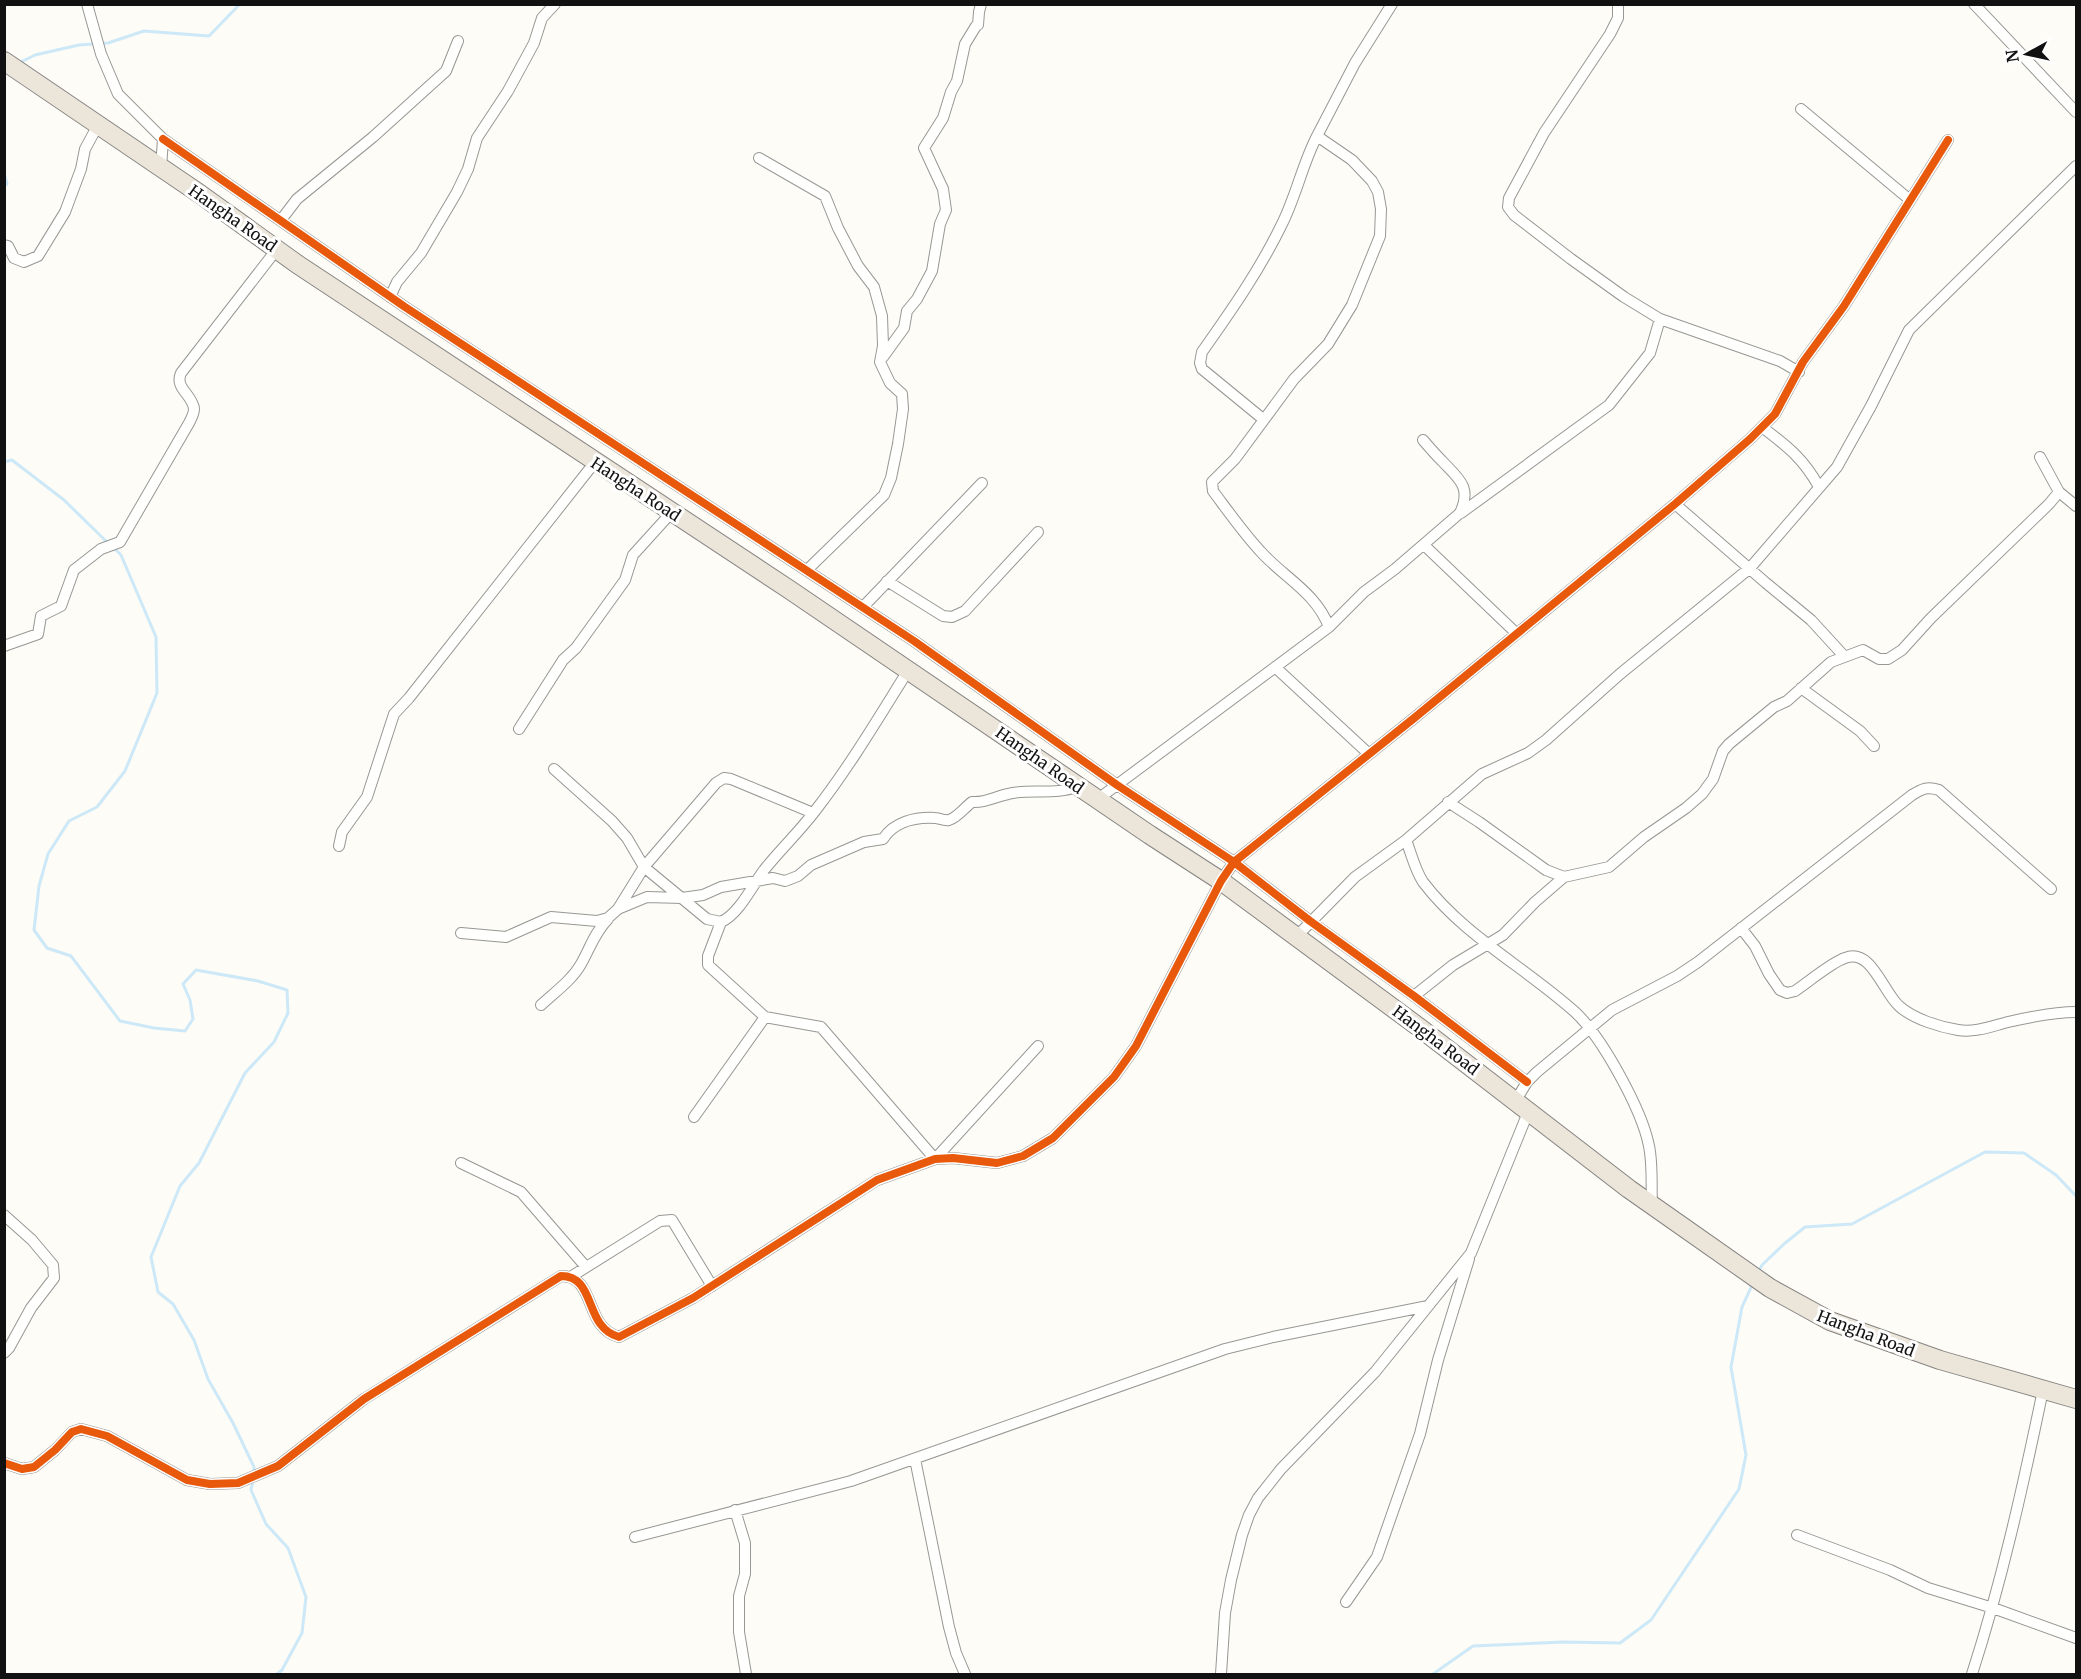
<svg xmlns="http://www.w3.org/2000/svg" width="2081" height="1679" viewBox="0 0 2081 1679" font-family="Merriweather,serif">
	<style>
		.lines { fill: none; stroke-linecap: round; stroke-linejoin: round }
		.stream { stroke: #cde8f7; stroke-width: 3 }
		.minor-casing { stroke: #979795; stroke-width: 12 }
		.trunk-casing { stroke: #858482; stroke-width: 20 }
		.minor { stroke: #fffffe; stroke-width: 10 }
		.trunk { stroke: #ece5da; stroke-width: 18 }
		.cycleway-casing { stroke: #fff; stroke-width: 11 }
		.cycleway { stroke: #e8590c; stroke-width: 8 }
		.labels { text-anchor: middle; dominant-baseline: central; stroke-width: 6; stroke-linejoin: round; paint-order: stroke }
		.street-label { font-size: 16px; fill: #111; stroke: #fff }
	</style>
	<rect width="100%" height="100%" fill="#fdfcf7"/>
	<g class="lines">
		<path class="stream" d="M19 63 35 55 79 45 108 43 144 31 209 36 240 4
			M4 173 7 184 4 186
			M4 462 12 460 64 500 108 543
			M113 547 121 555 156 637 157 693 125 771 97 807 69 821 48 854 39 886 34 930 47 948 71 956 120 1021 154 1028 185 1031 193 1019 190 1000 183 984 196 970 258 981 287 990 288 1013 274 1042 245 1073 199 1163 180 1186 151 1257 158 1292 173 1304 194 1340 208 1379 233 1423 254 1467V1473
			M1759 1271 1762 1265 1784 1244 1805 1227 1852 1224 1985 1152 2024 1153 2056 1175 2076 1196
			M253 1480 251 1490 266 1524 288 1548 306 1597 302 1633 282 1670 277 1674
			M1433 1674 1473 1646 1563 1642 1620 1643 1651 1620 1739 1489 1746 1455 1731 1367 1742 1307 1753 1283"/>
		<defs>
			<path id="minor" d="M87 4 101 54 118 94 163 139 161 168
				M1618 4V18L1610 34 1544 133 1509 198 1508 207 1514 215 1571 259 1624 297 1660 319 1780 361 1799 372
				M1974 4 2076 112
				M1801 109 1910 200
				M163 139 405 307 914 641 1117 785 1234 862 1310 921 1414 996 1527 1082
				M759 158 825 196 838 228 858 266 874 287 882 316 883 346 880 362 890 383 902 394 903 409 898 444 891 478 884 495 807 570
				M281 220 297 199 373 137 446 71 458 41
				M4 245 8 246 14 258 24 262 38 256 65 212 81 169 85 149 98 125
				M390 297 397 282 421 253 457 192 468 169 477 138 508 91 534 43 542 18 555 4
				M883 357 904 328 907 311 917 299 932 271 940 224 946 210 943 189 924 148 943 118 951 92 957 81 965 44 976 26 978 25 979 12 981 4
				M1263 419 1202 369 1200 363 1202 352C1231 311 1259 271 1281 226 1296 197 1302 165 1317 136
				M1762 427C1787 446 1804 459 1819 487
				M2059 492 2076 506
				M1675 504 1766 583 1811 620 1844 656
				M1461 513 1609 405 1650 353 1660 319
				M1424 545 1516 633
				M887 581 943 616 952 617 965 611 1038 532
				M863 607 982 483
				M1329 627C1316 593 1285 578 1262 553 1244 534 1228 511 1213 491L1212 482 1235 459 1294 379 1328 344 1352 305 1380 236 1381 209 1378 192 1372 181 1352 160 1317 136 1355 63 1392 4
				M4 646 38 634 41 616 61 606 74 570 101 549 120 542 189 423C191 419 194 414 194 409 193 395 174 388 181 373L277 249
				M1275 667 1369 754
				M1801 688 1860 731 1874 746
				M519 729 563 660 576 648 625 580 633 555 672 512
				M554 769 612 821 627 838 644 867 707 919 721 922C739 914 752 886 764 870 780 850 799 832 815 811 850 766 879 717 909 669
				M1098 799 1329 627 1364 592 1395 569 1460 513C1472 487 1459 479 1442 461 1435 454 1429 447 1423 440
				M1448 802 1479 822 1546 870 1564 877 1609 867 1644 837 1686 808 1702 794 1713 779 1723 751 1729 744 1774 707 1787 701 1831 662 1863 650 1879 659H1888L1902 650 1931 618 2049 504 2059 492 2040 457
				M1406 840C1411 853 1415 870 1423 882 1464 936 1525 967 1575 1012 1602 1037 1642 1110 1649 1146 1653 1165 1651 1186 1652 1206
				M339 846 342 832 367 797 394 714 409 698 595 462
				M618 909 647 897 682 898 703 895 721 887 773 878 785 881 798 876 811 865 864 842 883 839C894 822 915 817 935 818 939 818 944 821 949 820 957 818 965 807 972 802 987 803 993 797 1008 794 1030 788 1056 796 1078 786
				M721 922 708 956V965L765 1017 821 1027 935 1159 1038 1046
				M1741 928 1755 946 1769 974 1780 990 1787 993 1795 991C1807 983 1832 962 1845 958 1871 947 1883 992 1899 1006 1913 1019 1940 1027 1958 1030 1975 1033 1992 1026 2008 1022 2030 1017 2054 1012 2076 1012
				M461 933 506 937 551 917 597 921 608 918 618 909 644 867 716 783 724 778 731 779 813 813
				M1296 937 1355 877 1406 840 1482 774 1528 753 1546 740 1620 674 1750 568 1837 467 1871 406 1909 330 2076 166
				M1414 996 1453 965 1503 935 1535 902 1564 877
				M541 1005C555 992 572 980 581 964 590 948 595 932 608 919
				M1516 1100 1527 1082 1537 1072 1612 1010 1677 976 1698 962 1912 795C1922 789 1927 786 1939 790L2051 889
				M694 1117 765 1017
				M461 1163 521 1192 586 1267
				M4 1215 32 1240 53 1265 54 1278 31 1308 9 1348 4 1353
				M572 1276 660 1221 672 1220 712 1286
				M915 1459 949 1627 956 1653 965 1674
				M4 1463 22 1469 34 1467 55 1450 72 1432 81 1429 107 1436 187 1480 210 1484 238 1483 278 1466 364 1399 561 1276C597 1276 583 1327 619 1337L693 1298 877 1180 935 1159 953 1158 997 1163 1023 1156 1053 1138 1114 1077 1136 1046 1221 881 1234 862 1413 719 1675 504 1750 439 1775 414 1803 362 1844 306 1948 140
				M735 1510 745 1543V1574L739 1596V1632L746 1674
				M1797 1535 1890 1570 1928 1588 1993 1608 2076 1638
				M635 1537 851 1481 1225 1349 1273 1337 1428 1306
				M1346 1602 1377 1557 1420 1434 1438 1360 1469 1259
				M1221 1674 1225 1613 1231 1580 1242 1535 1249 1515 1258 1498 1281 1469 1375 1372 1471 1253 1529 1110
				M1972 1674C2002 1581 2023 1486 2043 1390"/>
			<path id="trunk" d="M4 61 200 194 297 264 790 590 1150 835 1221 881 1420 1028 1629 1189 1770 1288 1830 1321 1940 1360 2076 1399"/>
		</defs>
		<use href="#minor" class="minor-casing"/>
		<use href="#trunk" class="trunk-casing"/>
		<use href="#minor" class="minor"/>
		<use href="#trunk" class="trunk"/>
		<defs>
			<path id="cycleway" d="M163 139 405 307 914 641 1117 785 1234 862 1310 921 1414 996 1527 1082
				M4 1463 22 1469 34 1467 55 1450 72 1432 81 1429 107 1436 187 1480 210 1484 238 1483 278 1466 364 1399 561 1276C597 1276 583 1327 619 1337L693 1298 877 1180 935 1159 953 1158 997 1163 1023 1156 1053 1138 1114 1077 1136 1046 1221 881 1234 862 1413 719 1675 504 1750 439 1775 414 1803 362 1844 306 1948 140"/>
		</defs>
		<use href="#cycleway" class="cycleway-casing"/>
		<use href="#cycleway" class="cycleway"/>
	</g>
	<g class="labels">
		<g class="street-label">
			<text transform="translate(233 218) rotate(35)">Hangha Road</text>
			<text transform="translate(636 489) rotate(33)">Hangha Road</text>
			<text transform="translate(1040 760) rotate(35)">Hangha Road</text>
			<text transform="translate(1436 1040) rotate(37)">Hangha Road</text>
			<text transform="translate(1866 1333) rotate(21)">Hangha Road</text>
		</g>
	</g>
	<rect width="2081" height="1679" fill="none" stroke="#111111" stroke-width="12"/>
	<g transform="translate(2027 54) rotate(262)" stroke="#ffffff" stroke-width="4.5" paint-order="stroke">
	<path d="M0-4.5L10 22L0 15L-10 22Z" fill="#111111"/>
	<text y="-9" font-size="16" font-weight="bold" text-anchor="middle" fill="#111111">N</text>
	</g>
</svg>
